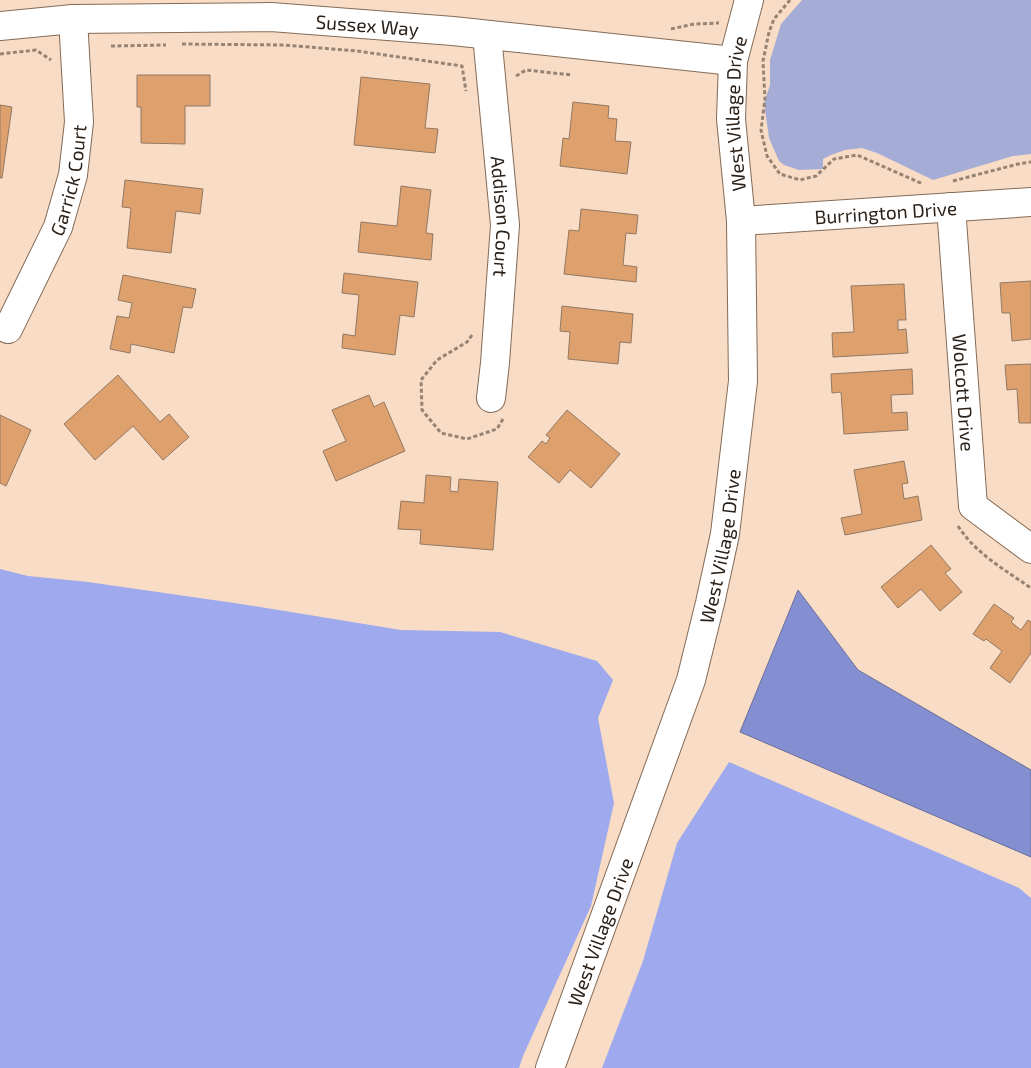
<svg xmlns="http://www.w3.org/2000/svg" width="1031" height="1068" viewBox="0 0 1031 1068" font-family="'Exo 2',sans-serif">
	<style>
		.green { fill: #a5add7 }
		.forest { fill: #9ea9ee }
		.water { fill: #848fd2; stroke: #696e9a }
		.building { fill: #dea06d; stroke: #927964 }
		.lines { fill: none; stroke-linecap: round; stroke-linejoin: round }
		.minor-casing { stroke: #846b57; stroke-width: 30 }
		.path { stroke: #978374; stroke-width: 3; stroke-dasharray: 4 2.5; stroke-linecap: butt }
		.minor { stroke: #fff; stroke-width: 28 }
		.labels { text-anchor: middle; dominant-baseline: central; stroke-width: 5; stroke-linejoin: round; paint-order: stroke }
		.street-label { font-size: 19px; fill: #2b2119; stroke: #fff }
	</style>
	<rect width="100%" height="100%" fill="#f8dcc5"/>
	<path class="green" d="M802 0H1031V154L1013 156 933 180 877 153 862 148 845 150 831 155 823 159V169L799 170 784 165 779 161 769 138 764 103 770 85V60L781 24Z"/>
	<path class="forest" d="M0 569 28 576 88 582 241 604 401 630 500 632 597 661 613 680 598 718 614 803 591 906 523 1056 519 1068H0Z
		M729 762 1019 888 1031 898V1068H602L643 961 677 843Z"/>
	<path class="water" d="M798 590 858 670 1031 770V857L740 732Z"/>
	<path class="building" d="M137 75H210V106H185V144L141 143V107H137Z
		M361 77 430 84 425 128 438 129 435 153 354 145Z
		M573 102 609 106 608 118 617 119 615 141 631 142 627 174 560 166 563 138 569 139Z
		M0 105 12 107 2 178H0Z
		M125 180 203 189 200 214 176 211 171 253 127 248 131 208 122 207Z
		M401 186 431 190 426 233 433 234 431 260 358 252 361 222 397 226Z
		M581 209 638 215 636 234 626 233 623 265 637 267 636 282 564 274 569 230 579 231Z
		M344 273 418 282 414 317 400 315 395 355 342 348 343 334 355 336 359 295 342 293Z
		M123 275 196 289 192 308 183 307 174 353 131 344 130 353 110 349 117 316 129 318 132 303 118 300Z
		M1031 281V339L1012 341 1010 313H1002L1000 283Z
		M904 284 906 320H898V330L906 329 908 353 833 357 832 333 854 332 851 286Z
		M562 306 633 314 631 343 620 342 618 364 568 359 570 332 560 331Z
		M1031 364V423H1019L1017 389 1007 390 1005 365Z
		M912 369 913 394 891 395 892 413 907 412 908 430 844 434 841 392 832 393 831 374Z
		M118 375 160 422 169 414 189 437 163 460 133 426 95 460 64 424Z
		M369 395 374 407 384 402 405 451 336 481 323 451 346 441 332 410Z
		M567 410 620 454 591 488 570 470 559 483 528 457 542 441 546 444 550 438 546 435Z
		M0 415 31 430 6 486 0 483Z
		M904 461 908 483 902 484 904 499 918 496 922 520 845 535 841 518 862 514 854 470Z
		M426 475 451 477 450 491 458 492 459 479 498 482 493 550 420 544 421 530 398 529 401 501 424 503Z
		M931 545 951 569 945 573 962 592 940 611 921 589 898 608 881 587Z
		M994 604 1014 618 1011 622 1021 630 1028 620 1031 622V653L1010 683 990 668 1002 651 986 639 984 641 973 634Z"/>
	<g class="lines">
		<defs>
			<g id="minor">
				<path id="s1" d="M0 26 73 19 271 17 453 31 733 61"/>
				<path id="s2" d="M487 35 505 225 495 363 491 398"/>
				<path id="s3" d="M951 207 973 506 1031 549"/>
				<path id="s4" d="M741 221 1031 202"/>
				<path id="s5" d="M8 329 58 227 73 175 79 122 73 19"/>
				<path id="s6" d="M550 1068 691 680 710 603 725 534 743 381 741 221 731 119 733 61 749 0"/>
			</g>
		</defs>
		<use href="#minor" class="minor-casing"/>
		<path class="path" d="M790 0 774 19 769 32 763 61 765 99 761 130 767 156 780 174 800 180 816 176 834 159 857 155 923 184
			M671 29 694 24 719 23
			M182 44 284 45 357 51 462 66 466 91
			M111 46 166 45
			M0 54 36 50 51 60
			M516 76 526 70 572 75
			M953 181 1018 164 1031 162
			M472 335 467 342 437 360 421 380 422 410 441 433 467 439 497 429 503 419
			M958 526C975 553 1005 570 1031 588"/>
		<use href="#minor" class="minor"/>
	</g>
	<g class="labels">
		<g class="street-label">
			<text stroke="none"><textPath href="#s1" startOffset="368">Sussex Way</textPath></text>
			<text stroke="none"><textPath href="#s6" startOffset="985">West Village Drive</textPath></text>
			<text stroke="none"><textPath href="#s5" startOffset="162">Garrick Court</textPath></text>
			<text stroke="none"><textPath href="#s4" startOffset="145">Burrington Drive</textPath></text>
			<text stroke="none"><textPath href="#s2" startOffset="182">Addison Court</textPath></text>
			<text stroke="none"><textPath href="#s3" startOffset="186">Wolcott Drive</textPath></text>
			<text stroke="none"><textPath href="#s6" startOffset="550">West Village Drive</textPath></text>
			<text stroke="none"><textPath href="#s6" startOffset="145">West Village Drive</textPath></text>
		</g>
	</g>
</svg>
